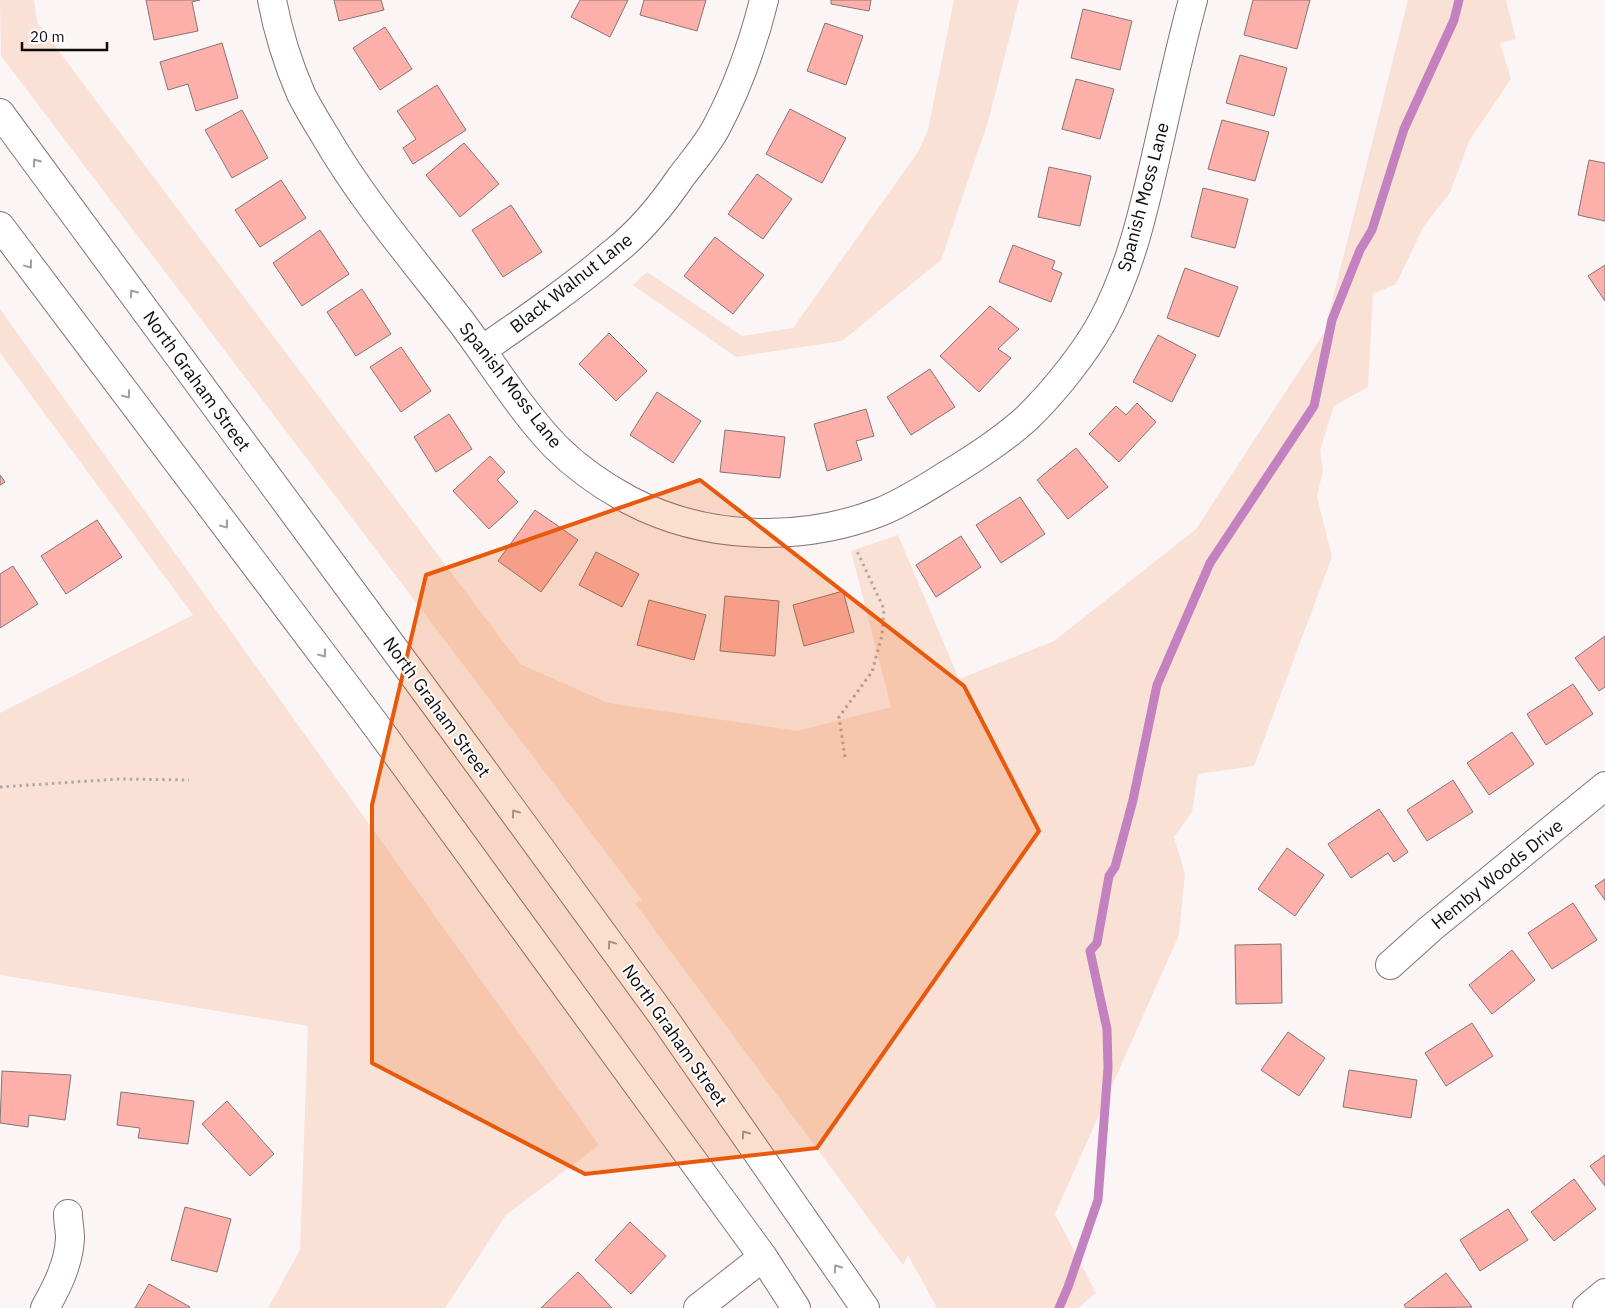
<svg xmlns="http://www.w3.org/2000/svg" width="1605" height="1308" viewBox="0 0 1605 1308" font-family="'IBM Plex Sans',sans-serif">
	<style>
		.green { fill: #fae1d6 }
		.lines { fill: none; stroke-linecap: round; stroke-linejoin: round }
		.stream { stroke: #c382bf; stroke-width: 9 }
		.building { fill: #fcb0a9; stroke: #867574 }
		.street-casing { stroke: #837376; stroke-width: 30 }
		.secondary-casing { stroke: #837376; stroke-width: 30 }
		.path { stroke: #afa8a9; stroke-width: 3; stroke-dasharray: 2.5 4; stroke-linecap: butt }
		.street { stroke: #fff; stroke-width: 28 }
		.secondary { stroke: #fff; stroke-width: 28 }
		.oneway { stroke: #9f9d9d }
		.marked { fill: #e8590c; fill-opacity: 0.2; stroke: #e8590c; stroke-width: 4; stroke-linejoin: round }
		.labels { text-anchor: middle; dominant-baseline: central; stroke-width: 4; stroke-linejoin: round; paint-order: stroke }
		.street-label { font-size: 18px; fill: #100a0b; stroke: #fff }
	</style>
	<rect width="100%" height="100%" fill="#fcf5f6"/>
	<path class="green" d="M0 0H34L37 22 520 664 608 703 798 731 891 707 851 551 898 535 959 679 1054 641 1196 529 1324 333 1408 0H1506L1516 39 1500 43 1511 79 1469 141 1450 193 1424 226 1396 284 1373 294 1368 387 1334 406 1320 450 1323 470 1317 497 1332 557 1254 766 1198 774 1192 812 1174 837 1185 874 1179 935 1055 1214 1096 1293 1078 1308H937L908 1255 903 1265 635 903 642 900 1 56Z
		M954 0H1019L988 122 941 260 842 341 736 357 633 285 647 272 742 336 793 328 918 152 928 130Z
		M0 309 599 1145 506 1215 445 1308H268L300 1250 308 1026 0 975V713L193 615 0 353Z"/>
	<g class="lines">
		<path class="stream" d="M1059 1308 1068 1287 1098 1200 1108 1068 1107 1029 1090 951 1097 943 1109 876 1115 867 1133 800 1157 685 1210 563 1314 406 1332 320 1360 250 1372 230 1404 129 1454 20 1459 0"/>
	</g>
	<path class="building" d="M146 0H200L192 2 198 31 154 40Z
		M334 0H381L384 10 339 21Z
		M580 0H628L610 37 571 17Z
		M644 0H706L697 31 640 15Z
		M831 0H871L869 11 831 4Z
		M1253 0H1310L1297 49 1244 35Z
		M1083 9 1132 21 1120 70 1071 58Z
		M825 23 863 36 846 85 807 71Z
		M385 27 412 69 380 90 353 48Z
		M222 43 238 98 196 111 188 84 168 90 160 62Z
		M1240 55 1287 68 1274 116 1226 103Z
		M1076 79 1114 89 1100 139 1062 129Z
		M437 85 466 130 413 164 403 148 416 139 397 111Z
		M790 109 846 138 822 183 766 154Z
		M242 110 268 158 232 178 205 130Z
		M1222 120 1269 132 1255 181 1208 169Z
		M464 143 499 184 460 217 426 175Z
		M1589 160 1605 163V221L1578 215Z
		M1049 167 1091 176 1080 226 1038 217Z
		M757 174 792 199 763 239 728 214Z
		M281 180 306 218 260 247 235 210Z
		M1203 188 1248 199 1235 248 1191 237Z
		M511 205 542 252 503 277 472 230Z
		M320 230 349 274 302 306 273 263Z
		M715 237 764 275 733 314 684 276Z
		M1013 245 1055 261 1052 269 1062 273 1051 302 999 282Z
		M1605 265V301L1588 276Z
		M1185 268 1238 287 1219 337 1167 318Z
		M362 289 391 334 356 356 327 312Z
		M990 306 1019 329 998 349 1011 358 979 392 940 356Z
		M609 333 647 371 616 401 579 364Z
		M1158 335 1196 355 1172 402 1133 382Z
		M401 347 431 391 401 412 370 367Z
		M930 369 955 407 911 435 887 397Z
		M657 392 701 421 673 463 630 435Z
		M1137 403 1156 422 1119 462 1089 434 1116 406 1126 415Z
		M866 409 874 436 856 441 862 460 827 471 814 424Z
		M449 414 472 449 436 472 414 437Z
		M725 430 785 437 780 478 720 472Z
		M1076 448 1108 487 1068 519 1037 480Z
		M490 456 505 472 497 480 518 502 489 529 453 491Z
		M0 475 5 482 0 485Z
		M1020 497 1045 534 1001 563 976 525Z
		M535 510 578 540 541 592 498 561Z
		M97 520 122 557 66 594 41 556Z
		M961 536 981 567 936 597 916 565Z
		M596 552 639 574 622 607 579 585Z
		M13 566 38 604 0 628V574Z
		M843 591 854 632 804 646 793 605Z
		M725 596 779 601 775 656 720 651Z
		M649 600 706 615 694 660 637 645Z
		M1605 636V687L1599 691 1575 658Z
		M1573 684 1593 714 1546 745 1527 714Z
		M1512 732 1534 764 1489 795 1467 763Z
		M1453 780 1473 812 1427 841 1407 810Z
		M1379 809 1408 852 1394 862 1388 853 1351 878 1328 844Z
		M1287 848 1324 875 1295 916 1258 889Z
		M1605 879V900L1595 886Z
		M1573 903 1597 940 1552 969 1528 933Z
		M1281 944 1282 1003 1236 1004 1235 945Z
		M1512 950 1535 980 1492 1014 1469 985Z
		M1472 1023 1493 1056 1446 1086 1425 1053Z
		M1288 1032 1325 1058 1299 1096 1261 1070Z
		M1349 1070 1417 1080 1411 1118 1343 1107Z
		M2 1071 71 1075 65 1120 29 1115 28 1127 0 1123Z
		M121 1092 194 1101 188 1144 138 1138 140 1128 117 1125Z
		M227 1101 274 1154 250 1176 202 1124Z
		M1605 1155V1186L1590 1166Z
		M1574 1179 1596 1209 1554 1241 1531 1212Z
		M185 1207 231 1219 217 1272 171 1260Z
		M1508 1209 1528 1240 1480 1271 1460 1240Z
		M630 1222 666 1256 631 1294 595 1260Z
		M578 1272 612 1308H541Z
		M1446 1273 1472 1307 1406 1308 1404 1305Z
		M149 1284 190 1307 189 1308H135Z"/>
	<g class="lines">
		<defs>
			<path id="street" d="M272 0C278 32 288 64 301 94 308 108 316 121 324 134 362 200 412 258 459 319 491 361 518 407 555 446 576 467 603 486 629 500 705 540 800 543 880 512 903 503 926 488 947 475 975 458 1003 440 1027 418 1053 393 1085 353 1102 322 1130 270 1143 213 1156 156 1168 104 1179 51 1193 0
				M482 350C527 319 572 288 613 253 640 232 662 205 681 177 693 161 707 145 716 128 738 87 753 44 764 0
				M1390 965 1430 929 1605 786
				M45 1308C57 1287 69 1263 70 1238 70 1230 68 1222 68 1214
				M698 1308 763 1257
				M1587 1308 1605 1293"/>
			<path id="secondary" d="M0 113 459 737 662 1015 865 1308
				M0 226 375 724 763 1257 796 1308"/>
		</defs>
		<use href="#street" class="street-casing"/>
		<use href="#secondary" class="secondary-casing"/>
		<path class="path" d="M845 757 839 717 872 672 882 635 884 609 856 549
			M0 787 119 779 189 780"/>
		<use href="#street" class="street"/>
		<use href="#secondary" class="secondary"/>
	</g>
	<defs><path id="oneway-chevron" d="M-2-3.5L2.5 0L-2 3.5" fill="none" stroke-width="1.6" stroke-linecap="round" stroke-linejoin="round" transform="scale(1.25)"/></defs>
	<g class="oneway">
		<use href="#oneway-chevron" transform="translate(36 162) rotate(-126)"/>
		<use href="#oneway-chevron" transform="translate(29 265) rotate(53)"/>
		<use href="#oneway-chevron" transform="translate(133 293) rotate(-126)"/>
		<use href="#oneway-chevron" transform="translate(127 395) rotate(53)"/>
		<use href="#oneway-chevron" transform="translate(225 525) rotate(53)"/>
		<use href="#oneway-chevron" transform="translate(323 654) rotate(53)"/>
		<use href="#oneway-chevron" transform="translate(515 813) rotate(-126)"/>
		<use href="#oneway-chevron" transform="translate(611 944) rotate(-126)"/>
		<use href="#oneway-chevron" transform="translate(745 1134) rotate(-125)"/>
		<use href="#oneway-chevron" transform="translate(837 1268) rotate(-125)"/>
	</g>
	<path class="marked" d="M700 480 964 686 1039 831 817 1148 585 1174 372 1063V805L426 575Z"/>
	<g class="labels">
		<g class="street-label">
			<text transform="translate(1143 197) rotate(-75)">Spanish Moss Lane</text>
			<text transform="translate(571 283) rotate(-38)">Black Walnut Lane</text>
			<text transform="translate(197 381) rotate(54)">North Graham Street</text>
			<text transform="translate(511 385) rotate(52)">Spanish Moss Lane</text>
			<text transform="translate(437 707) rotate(54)">North Graham Street</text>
			<text transform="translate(1497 874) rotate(-39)">Hemby Woods Drive</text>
			<text transform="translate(675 1035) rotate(55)">North Graham Street</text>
		</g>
	</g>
	<path d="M22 42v8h85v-8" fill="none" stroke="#100a0b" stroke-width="2.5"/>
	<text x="30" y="42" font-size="15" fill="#100a0b" stroke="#ffffff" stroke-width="4" paint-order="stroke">20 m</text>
</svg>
